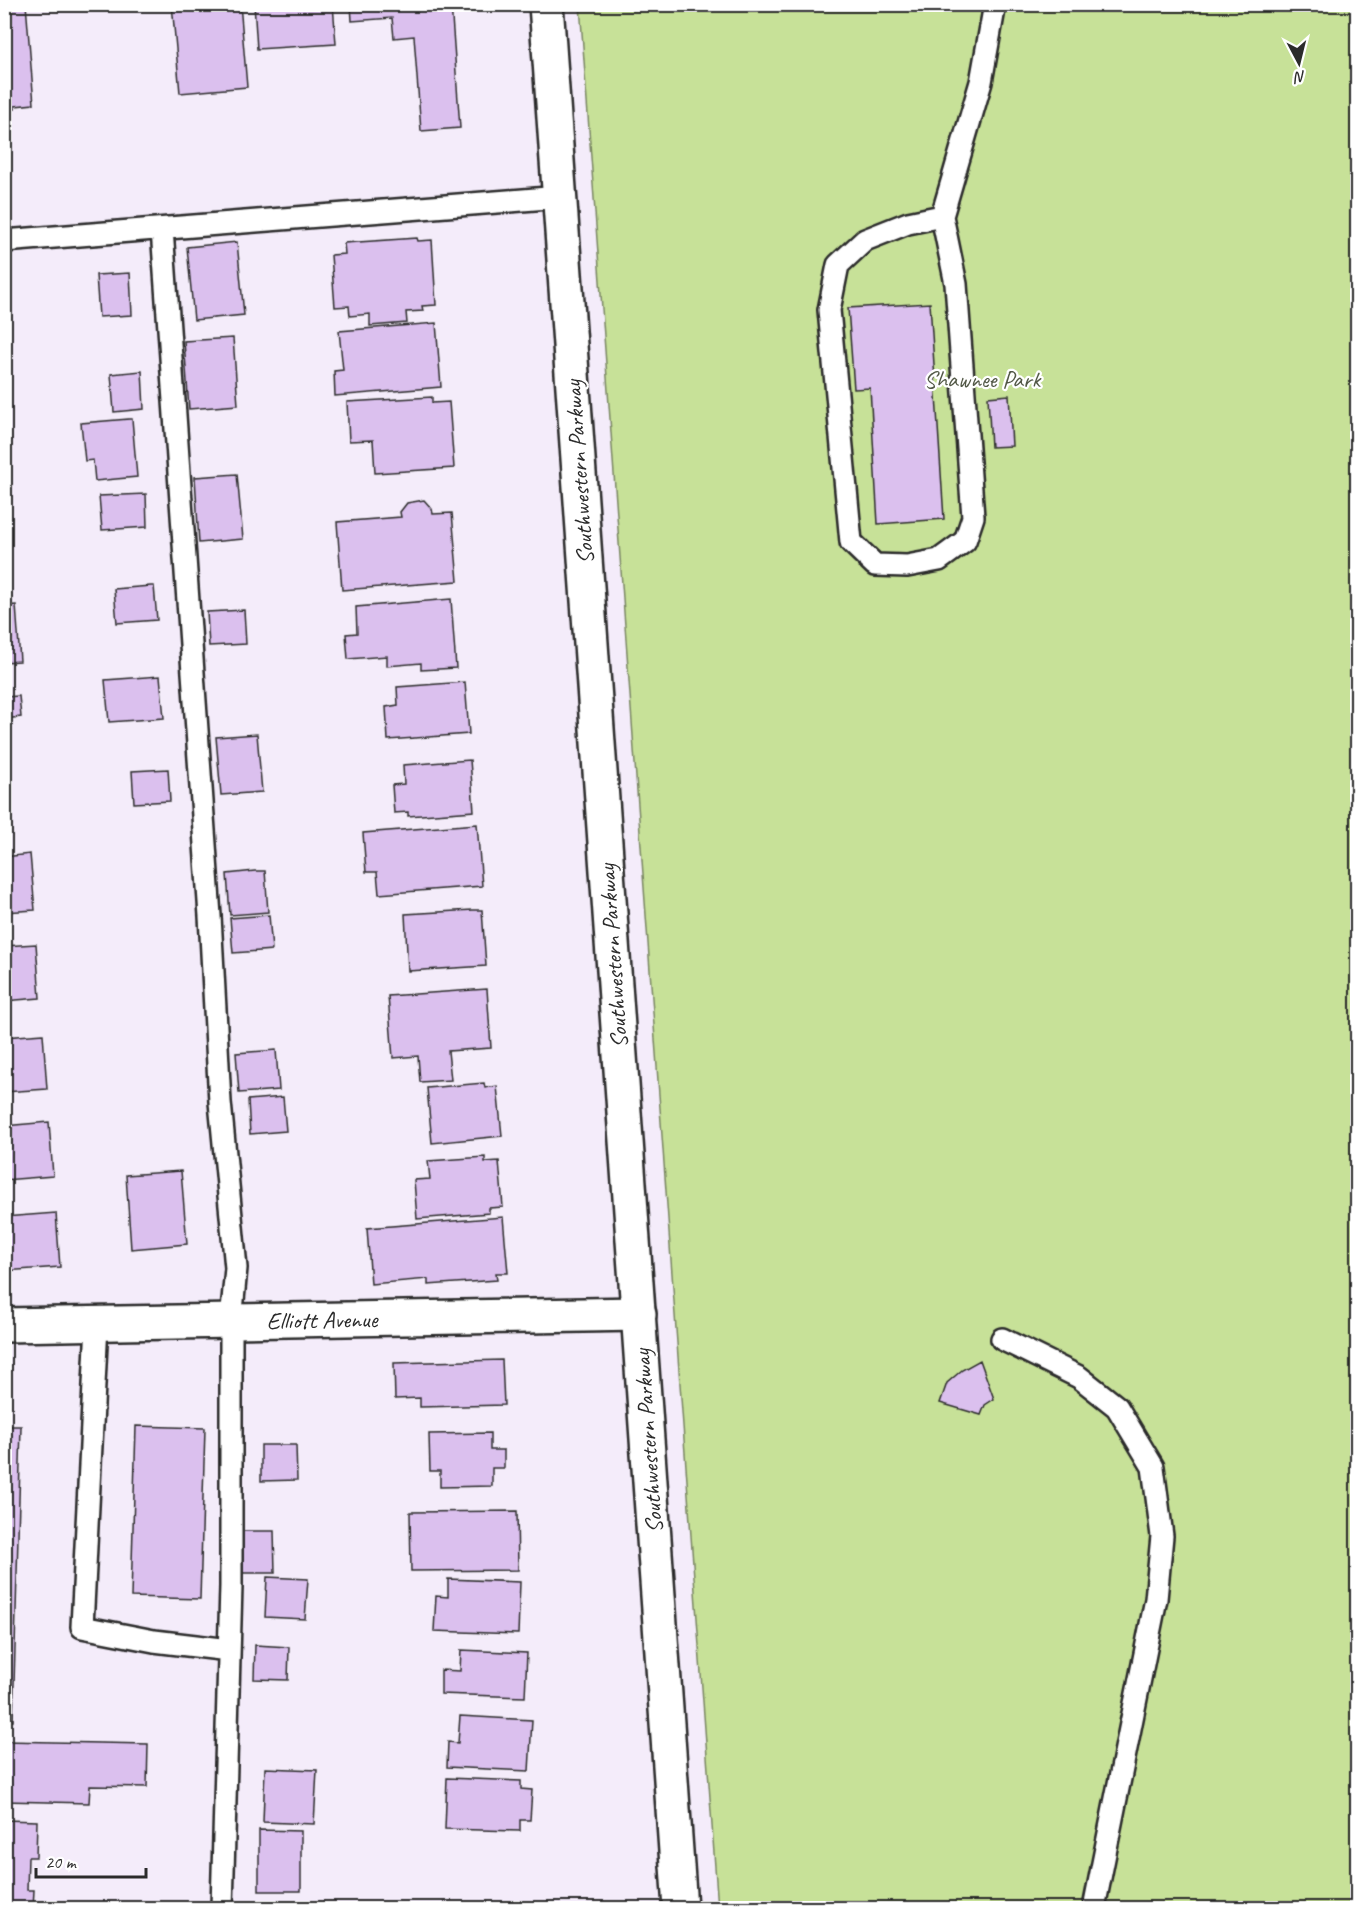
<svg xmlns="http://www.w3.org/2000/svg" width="1362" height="1913" viewBox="0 0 1362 1913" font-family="Caveat,sans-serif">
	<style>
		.green { fill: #c7e198; stroke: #798662; stroke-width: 1.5 }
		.building { fill: #dbc0ee; stroke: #2b2b2b; stroke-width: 1.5 }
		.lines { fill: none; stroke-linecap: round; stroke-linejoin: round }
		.lane-casing { stroke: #2b2b2b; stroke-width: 26 }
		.street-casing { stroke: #2b2b2b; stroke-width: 38 }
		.secondary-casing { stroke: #2b2b2b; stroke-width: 38 }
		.lane { stroke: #fff; stroke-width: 21 }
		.street { stroke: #fff; stroke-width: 33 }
		.secondary { stroke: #fff; stroke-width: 33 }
		.labels { text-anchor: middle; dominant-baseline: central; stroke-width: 4.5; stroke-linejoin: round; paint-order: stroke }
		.park-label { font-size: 24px; fill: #525846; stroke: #fff }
		.street-label { font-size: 24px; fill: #2b2b2b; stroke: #fff }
	</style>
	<rect width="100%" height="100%" fill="#f4ecfa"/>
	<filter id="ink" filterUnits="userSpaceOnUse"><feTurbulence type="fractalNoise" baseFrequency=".0167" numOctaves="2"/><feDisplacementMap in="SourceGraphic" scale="12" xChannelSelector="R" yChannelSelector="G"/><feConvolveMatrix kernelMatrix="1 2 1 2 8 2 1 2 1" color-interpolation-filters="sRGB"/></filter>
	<g filter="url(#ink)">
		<path class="green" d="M580 5H1357V1908H718Z"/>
		<path class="building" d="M4 4H26L34 104 15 106V109L4 110Z
			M172 4H240L247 87 180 93Z
			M254 4H333L336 44 257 49Z
			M351 4H451L460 128 421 131 414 36 394 38 392 18 352 21Z
			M417 238 418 241 432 240 436 305 422 306 423 311 406 312 407 323 370 326V314L350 316 349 306 335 307 331 255 345 254 344 243Z
			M237 242 244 315 194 320 187 247Z
			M130 273 132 315 99 317 96 275Z
			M930 303 944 519 878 524 870 388 854 389 848 308Z
			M436 323 441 387 335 396 334 371 343 370 339 331Z
			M233 338 238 405 189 409 184 341Z
			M142 371 144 409 114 412 111 374Z
			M1009 395 1012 446 991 447 988 397Z
			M432 397V403L449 402 454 468 375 473 373 440 349 441 347 402Z
			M129 419H132L137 477 95 481 93 460 85 461 81 423Z
			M237 474 243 539 199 543 195 477Z
			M146 494 147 527 102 530 99 496Z
			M424 500 432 509 433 514 452 513 458 581 342 590 337 522 401 517 400 512 407 503Z
			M151 586H154L157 620 117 623 114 589Z
			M451 599 456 668 421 670V663L387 666V656L348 659 346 634 357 633 356 607Z
			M16 605 20 661 4 662V606Z
			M244 610 246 644 209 646 207 612Z
			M160 676 164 718 109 722 105 680Z
			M465 682 469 734 388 740 386 707 398 705 397 687Z
			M19 696 21 717 4 719V697Z
			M257 734 262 792 221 795 216 737Z
			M470 760 474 811 408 816V812L394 813 392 785 404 784 403 765Z
			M168 769 170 801 134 803 132 771Z
			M477 824 482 886 379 894 377 872H366L363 833Z
			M30 854 35 910 4 912V857Z
			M255 871H265L268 912 230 915 227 874Z
			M473 910H482L486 966 408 971 405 914Z
			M269 915 272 950 233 953 230 918Z
			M36 944 40 998 4 1001V946Z
			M487 989 491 1048 448 1051 451 1080 420 1082 418 1056 393 1058 388 996Z
			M43 1034 47 1089 4 1092V1037Z
			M276 1050 279 1090 239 1093 236 1053Z
			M484 1083 485 1088 497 1086 502 1136 432 1143 427 1088Z
			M283 1097 286 1131 250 1134 248 1100Z
			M49 1122 53 1176 4 1180V1126Z
			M485 1157V1162L499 1161 503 1207 489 1208V1213L417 1219 414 1180 430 1179 428 1161Z
			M181 1171 187 1244 131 1249 126 1175Z
			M56 1213 60 1267 4 1271V1217Z
			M503 1217 508 1273H496L497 1280 428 1285V1279L371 1284 367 1228Z
			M502 1360 504 1405 420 1407V1398L395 1399 394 1363Z
			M980 1360 994 1399 985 1405 981 1415 940 1403 947 1383 962 1370Z
			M4 1426H21L13 1721H4Z
			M136 1426 205 1428 200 1599 131 1597Z
			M490 1433V1450H504V1468H492V1486L440 1487V1471H430L429 1434Z
			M261 1445H296L297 1480 261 1481Z
			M517 1511 518 1570 411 1571 410 1512Z
			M240 1531H274L275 1573H241Z
			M267 1577 308 1579 305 1619 265 1617Z
			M448 1579 520 1582 518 1634 434 1631 436 1596 448 1597Z
			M255 1645 289 1647 288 1680 254 1679Z
			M461 1650 527 1653 525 1697 441 1694V1670L460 1671Z
			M460 1716 532 1720 529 1771 447 1767 448 1742 458 1743Z
			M4 1741 148 1744 147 1787 90 1786 89 1803 4 1801Z
			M265 1768 317 1770 314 1824 263 1822Z
			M447 1778 521 1781V1789L532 1790 530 1820H520V1831L445 1829Z
			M4 1820 37 1821 36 1857H28L27 1890H34L33 1908H4Z
			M259 1830 301 1831V1891H259Z"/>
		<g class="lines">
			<defs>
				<path id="lane" d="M942 216 908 223 865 240 838 265 829 310 851 542 875 565 907 566 939 560 965 541 973 517 956 284 942 216 981 82 995 4
					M162 229 210 916 220 1102 236 1268 231 1322V1586L222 1908
					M4 241 560 197
					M97 1324 82 1627 154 1641 229 1650
					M1002 1339 1079 1377 1117 1407 1153 1467 1162 1536 1156 1599 1094 1908"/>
				<path id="street" d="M4 1325 639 1314"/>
				<path id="secondary" d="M546 4 680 1908"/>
			</defs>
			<use href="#lane" class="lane-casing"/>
			<use href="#street" class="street-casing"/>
			<use href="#secondary" class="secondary-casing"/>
			<use href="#lane" class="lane"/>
			<use href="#street" class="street"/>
			<use href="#secondary" class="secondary"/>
		</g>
	</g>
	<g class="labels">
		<g class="park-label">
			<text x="982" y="379">Shawnee Park</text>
		</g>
		<g class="street-label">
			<text transform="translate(579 472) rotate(-94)">Southwestern Parkway</text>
			<text transform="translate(613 956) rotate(-94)">Southwestern Parkway</text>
			<text transform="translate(322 1320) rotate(-1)">Elliott Avenue</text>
			<text transform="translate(648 1441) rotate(-94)">Southwestern Parkway</text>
		</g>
	</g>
	<rect width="1362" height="1913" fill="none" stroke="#fff" stroke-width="24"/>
	<rect x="12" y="12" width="1338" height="1889" fill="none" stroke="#2b2b2b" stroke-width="2" filter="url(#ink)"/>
	<g transform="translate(1299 63) rotate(173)" stroke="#ffffff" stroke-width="4.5" paint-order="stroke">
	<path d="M0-4.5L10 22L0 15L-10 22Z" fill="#2b2b2b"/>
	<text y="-9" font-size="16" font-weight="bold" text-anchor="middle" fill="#2b2b2b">N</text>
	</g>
	<path d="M36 1868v9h110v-9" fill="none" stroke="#2b2b2b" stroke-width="3"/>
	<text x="45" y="1868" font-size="18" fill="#2b2b2b" stroke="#ffffff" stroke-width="4.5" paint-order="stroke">20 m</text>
</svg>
